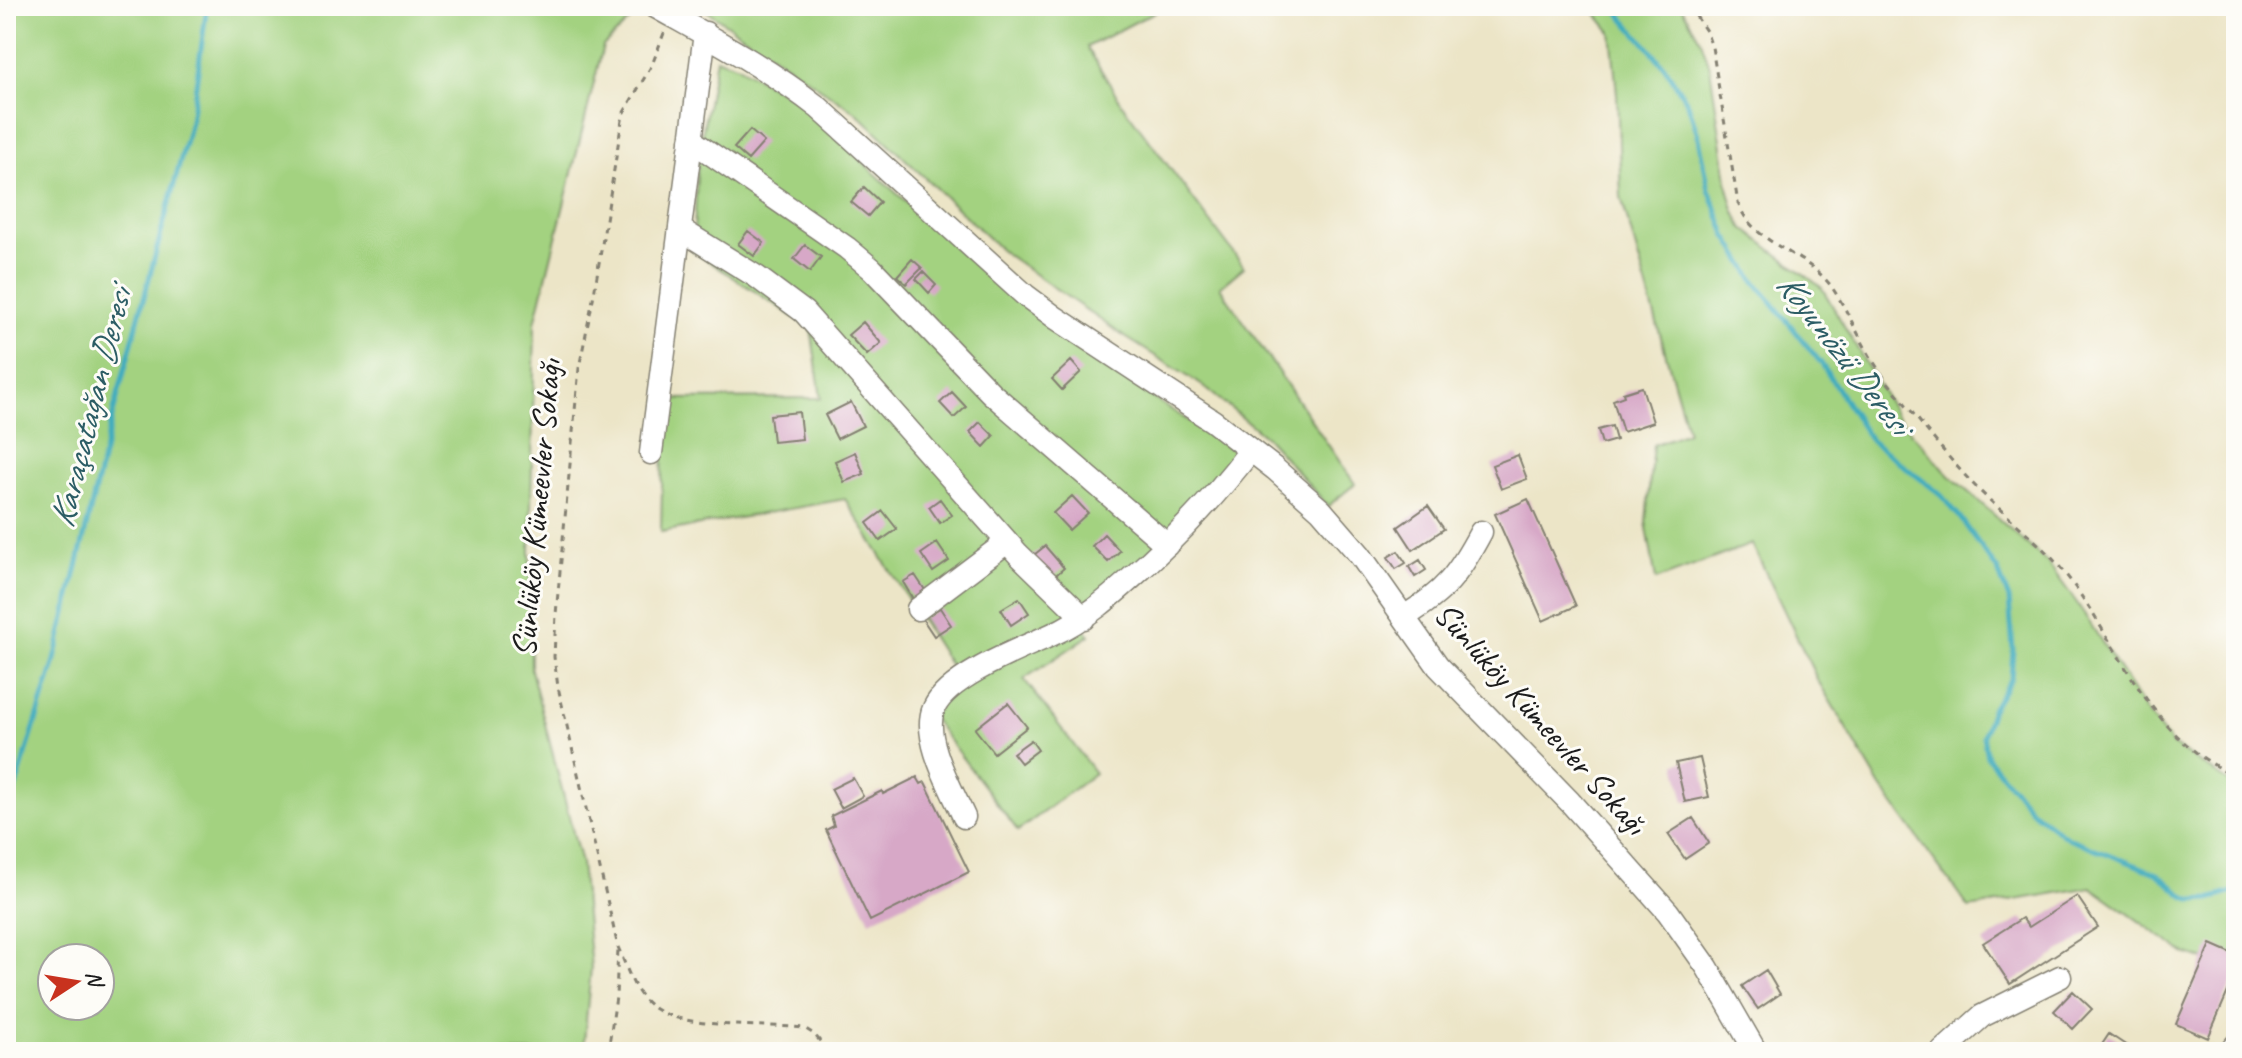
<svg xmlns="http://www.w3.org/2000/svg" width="2242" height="1058" viewBox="0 0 2242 1058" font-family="Caveat,sans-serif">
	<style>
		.green { fill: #a3d280; stroke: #60774e; stroke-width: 2; fill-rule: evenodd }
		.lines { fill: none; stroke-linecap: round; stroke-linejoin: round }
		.stream { stroke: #40acbe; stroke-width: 5 }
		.building { fill: #d7a8c7 }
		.minor-casing { stroke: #848072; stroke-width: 25 }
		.path { stroke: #848072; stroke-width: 3; stroke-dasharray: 6 6; stroke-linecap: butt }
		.minor { stroke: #fff; stroke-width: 22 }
		.labels { text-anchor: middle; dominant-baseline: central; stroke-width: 6; stroke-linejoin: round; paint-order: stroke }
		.street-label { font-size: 34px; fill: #1c1c1c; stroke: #fdfcf7 }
		.water-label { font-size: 36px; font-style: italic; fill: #2c5d65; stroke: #fdfcf7 }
	</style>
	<rect width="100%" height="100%" fill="#fdfcf7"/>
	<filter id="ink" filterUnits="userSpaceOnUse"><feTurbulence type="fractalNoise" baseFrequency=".0125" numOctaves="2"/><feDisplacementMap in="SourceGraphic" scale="16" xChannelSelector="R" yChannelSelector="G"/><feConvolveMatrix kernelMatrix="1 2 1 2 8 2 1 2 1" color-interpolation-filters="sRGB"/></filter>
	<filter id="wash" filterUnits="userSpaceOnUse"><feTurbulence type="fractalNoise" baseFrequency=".006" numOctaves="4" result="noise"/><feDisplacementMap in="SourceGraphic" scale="32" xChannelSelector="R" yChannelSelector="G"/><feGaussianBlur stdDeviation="1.8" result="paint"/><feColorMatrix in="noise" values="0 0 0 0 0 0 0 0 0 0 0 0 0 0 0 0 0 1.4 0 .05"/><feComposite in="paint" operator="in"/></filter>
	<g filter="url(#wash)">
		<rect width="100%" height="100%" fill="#ece5c7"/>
		<path class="green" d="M6 6H645L603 46 535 323 530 552 531 670 581 863 591 968 583 1052H6ZM52 958H100V1006H52Z
			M700 6H1166L1087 47 1122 104 1244 267 1220 287 1355 484 1328 506 1266 437 1203 386 1122 335 1003 252 857 113Z
			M1590 6H1681L1701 41 1710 67 1728 187 1734 210 1742 227 1822 288 1896 415 1947 473 2047 562 2077 603 2146 711 2173 745 2236 787V969L2184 953 2091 887 1969 908 1881 787 1817 679 1752 544 1656 580 1646 522 1653 445 1688 432 1621 197 1617 94 1611 32Z
			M716 58 736 65 794 99 1003 291 1108 368 1240 455 1169 533 1076 619 1090 635 1024 679 1095 773 1018 831 919 701 954 672 845 499 661 532 664 399 821 398 811 328 693 251 698 157Z"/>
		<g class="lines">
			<path class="stream" d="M1613 6 1664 66 1688 104 1699 138 1709 189 1726 235 1754 280 1821 363 1870 440 1939 493 1959 516 1998 571 2009 599 2013 649 2011 678 1992 709 1983 736 1987 757 2031 810 2068 838 2158 874 2184 896 2193 900 2210 899 2236 891
				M6 818 54 664 114 410 191 121 207 6"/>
		</g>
		<g id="blocks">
			<path class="building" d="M750 130 764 142 748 160 734 148Z
				M864 187 880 202 868 216 851 202Z
				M748 231 764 243 754 256 738 244Z
				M805 245 821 257 810 272 794 259Z
				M912 259 922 268 906 284 897 276Z
				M923 272 936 285 929 293 916 279Z
				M863 322 881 343 867 355 848 335Z
				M1071 361 1081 372 1062 390 1052 379Z
				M1642 387 1653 422 1623 432 1613 400 1624 396 1623 393Z
				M952 392 966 407 954 418 940 403Z
				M851 402 863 426 837 439 825 415Z
				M799 412 802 439 773 442 770 415Z
				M980 422 994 436 984 447 970 432Z
				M1612 426 1616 440 1602 444 1598 430Z
				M855 452 864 474 844 482 835 461Z
				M1518 455 1527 479 1501 489 1492 465Z
				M1072 496 1088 513 1069 530 1053 513Z
				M940 499 952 515 940 523 929 507Z
				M1528 499 1576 606 1543 621 1495 514Z
				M1428 506 1444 529 1413 550 1398 527Z
				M883 511 897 529 880 541 867 523Z
				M1104 534 1120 551 1108 562 1092 546Z
				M937 543 949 561 933 572 921 554Z
				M1045 546 1064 568 1049 581 1029 559Z
				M1398 551 1406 563 1396 569 1388 557Z
				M1420 560 1426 570 1415 577 1409 567Z
				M915 575 927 593 914 601 903 582Z
				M1019 598 1029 613 1011 625 1001 609Z
				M940 608 951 625 934 636 922 618Z
				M1008 703 1027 727 994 753 975 729Z
				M1031 740 1038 750 1021 763 1013 753Z
				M1700 758 1709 797 1685 802 1676 763Z
				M917 777 921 784 925 782 969 872 870 921 826 830 834 826 831 816 882 791 883 794Z
				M853 778 863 796 841 808 831 789Z
				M1693 818 1709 843 1685 859 1668 834Z
				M2077 896 2098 927 2010 984 1983 943 2022 918 2029 927Z
				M2211 944 2236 955V973L2208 1038 2176 1024Z
				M1766 970 1780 994 1758 1009 1742 986Z
				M2073 991 2092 1009 2073 1029 2054 1011Z
				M2109 1034 2136 1052H2097Z"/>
		</g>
	</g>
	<g filter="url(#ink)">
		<use href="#blocks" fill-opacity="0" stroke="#848072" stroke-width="2"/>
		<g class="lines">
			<defs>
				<path id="minor" d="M654 6C711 38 768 68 819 108L1025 295 1056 318 1213 421 1275 469 1321 510 1360 555 1438 666 1570 802 1668 912 1707 967 1756 1052
					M691 140 847 248 872 269 991 393 1167 545
					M680 229 757 277 804 312 1018 554 1084 618
					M651 453 705 33
					M918 609 1007 542
					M1404 617C1446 591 1458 575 1481 532
					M964 817C952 790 921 737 934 708 949 676 1020 649 1051 635 1089 618 1117 591 1148 563 1185 528 1219 492 1250 451
					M1942 1052 1982 1016 2060 977
					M2230 1052 2236 1045"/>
			</defs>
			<use href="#minor" class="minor-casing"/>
			<path class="path" d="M1689 6 1706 31 1712 47 1738 203C1754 246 1805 251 1831 286 1853 318 1865 355 1890 385 1919 420 1948 459 1980 491 2008 518 2039 541 2063 571 2107 626 2133 697 2186 744 2201 758 2219 768 2236 778
				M664 33 652 65 623 114 594 294 579 368 556 614 554 657 558 687 618 947C627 967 633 992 651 1006 683 1031 763 1023 804 1028L814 1034 829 1052
				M608 1052 616 997 618 948"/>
			<use href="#minor" class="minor"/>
		</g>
	</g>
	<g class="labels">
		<g class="street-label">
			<text transform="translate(536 508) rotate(-85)">Sünlüköy Kümeevler Sokağı</text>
			<text transform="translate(1541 718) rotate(48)">Sünlüköy Kümeevler Sokağı</text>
		</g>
		<g class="water-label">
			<text transform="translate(1844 353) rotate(52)">Koyunözü Deresi</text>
			<text transform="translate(90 408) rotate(-76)">Karaçatağan Deresi</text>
		</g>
	</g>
	<rect width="2242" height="1058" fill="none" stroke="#fdfcf7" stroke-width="32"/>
	<g transform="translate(76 982) rotate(78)"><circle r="38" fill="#fdfcf7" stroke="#a3a29f" stroke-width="2"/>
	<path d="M0-6L14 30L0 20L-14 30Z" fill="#c8321e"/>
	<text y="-12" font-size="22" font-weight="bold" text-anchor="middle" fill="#1c1c1c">N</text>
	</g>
</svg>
